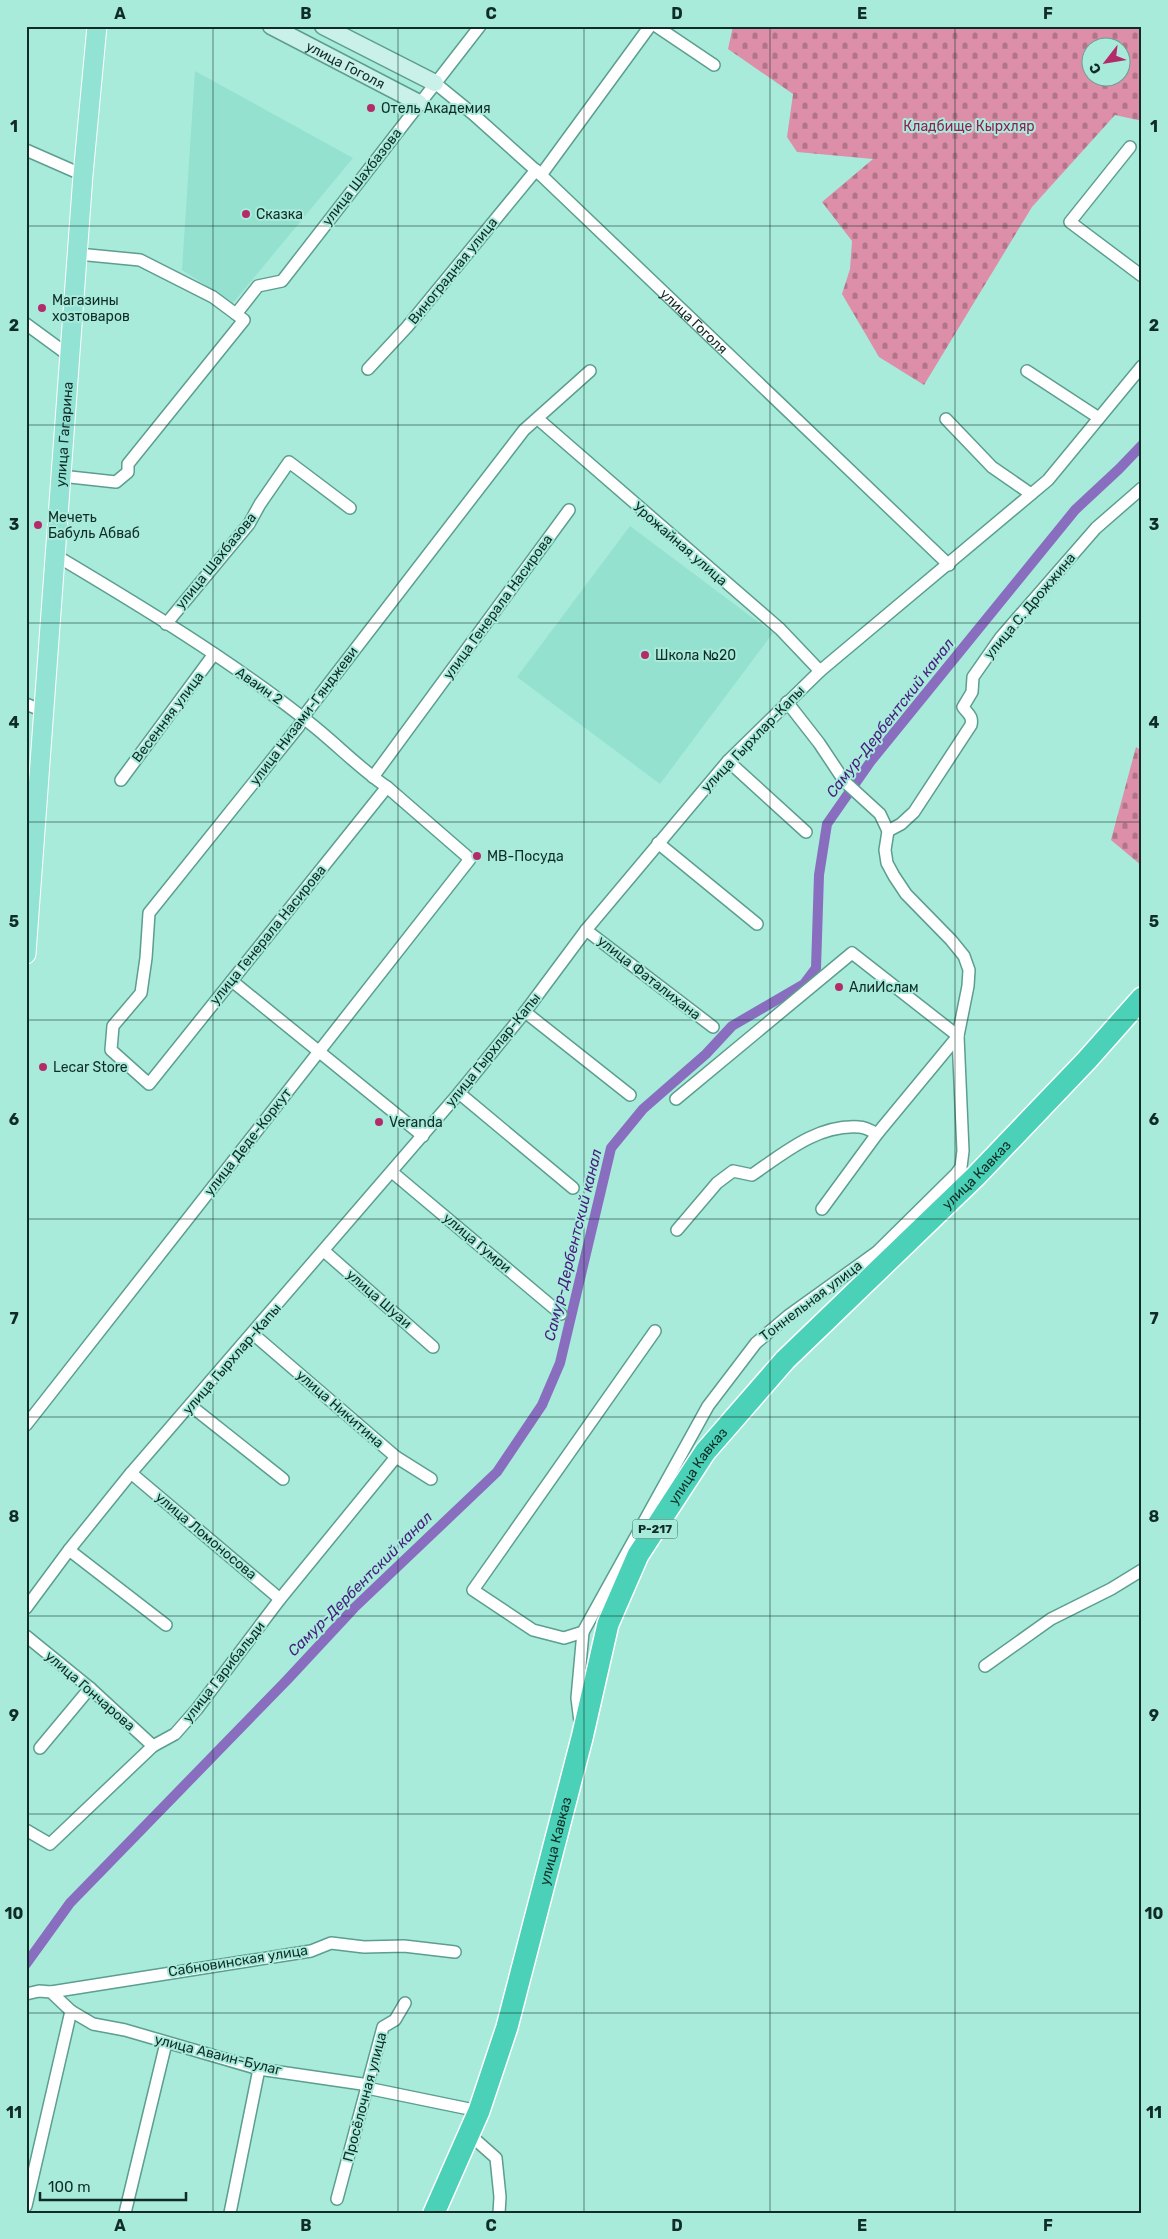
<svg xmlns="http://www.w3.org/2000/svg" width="1168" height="2239" viewBox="0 0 1168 2239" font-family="Rubik,sans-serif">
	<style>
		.built { fill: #94e1d0 }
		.cemetery { fill: url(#cemetery-stones); fill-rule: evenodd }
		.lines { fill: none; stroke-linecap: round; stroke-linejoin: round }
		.canal { stroke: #896ec0; stroke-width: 10 }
		.street-casing { stroke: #5c9e8f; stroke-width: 14 }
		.secondary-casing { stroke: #5c9e8f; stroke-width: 19 }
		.primary-casing { stroke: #fff; stroke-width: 21 }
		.highway-casing { stroke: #fff; stroke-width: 24 }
		.street { stroke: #fff; stroke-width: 11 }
		.secondary { stroke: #c9f1e9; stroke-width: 16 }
		.primary { stroke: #93e3d4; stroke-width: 19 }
		.highway { stroke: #4bd1b7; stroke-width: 21 }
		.grid { fill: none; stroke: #102c26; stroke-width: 1; stroke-opacity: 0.55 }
		.poi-dot { fill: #b42b6a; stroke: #a8ebdb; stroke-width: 2 }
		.labels { text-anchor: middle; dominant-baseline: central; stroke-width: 4; stroke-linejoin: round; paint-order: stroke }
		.shield { fill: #a8ebdb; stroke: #3e655c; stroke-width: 1 }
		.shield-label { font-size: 12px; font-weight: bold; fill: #102c26 }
		.street-label { font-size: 14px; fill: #102c26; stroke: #a8ebdb }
		.poi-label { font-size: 14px; fill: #102c26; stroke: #a8ebdb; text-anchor: start }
		.park-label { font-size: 14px; fill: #911f53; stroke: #a8ebdb }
		.water-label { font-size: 15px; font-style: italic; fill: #471c7f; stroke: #a8ebdb }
		.neatline { fill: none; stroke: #102c26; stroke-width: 2 }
		.grid-label { font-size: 16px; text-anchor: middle; font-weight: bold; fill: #102c26 }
	</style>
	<defs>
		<pattern id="cemetery-stones" width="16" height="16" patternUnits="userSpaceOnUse" patternTransform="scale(1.25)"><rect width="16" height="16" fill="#dd8ea9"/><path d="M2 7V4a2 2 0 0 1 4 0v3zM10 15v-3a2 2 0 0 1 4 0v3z" fill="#b27489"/></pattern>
	</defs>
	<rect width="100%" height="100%" fill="#a8ebdb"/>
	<path class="built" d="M195 71 353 158 233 303 182 270Z
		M630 526 773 633 660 784 517 677Z"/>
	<path class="cemetery" d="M733 26H1142V121L1115 115 1032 207 924 385 879 357 842 294 850 269 852 241 822 202 873 159 797 152 787 137 793 94 728 49ZM1090 48H1120V78H1090Z
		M1136 747 1142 751V866L1111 840Z"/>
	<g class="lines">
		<path class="canal" d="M26 1964 70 1903 287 1680 354 1608 497 1472 542 1405 560 1363 611 1148 643 1109 706 1054 732 1026 804 984 816 968 819 875 827 824 871 761 1075 510 1119 469 1142 445"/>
		<defs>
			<g id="street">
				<path d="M656 26 714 65"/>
				<path id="s1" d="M435 83 473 114 541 175 949 565"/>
				<path d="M1130 147 1070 222 1142 276"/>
				<path d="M26 150 83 175"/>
				<path d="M541 175 650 26"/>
				<path d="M236 314 258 286 282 281 480 26"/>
				<path d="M26 324 71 357"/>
				<path d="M368 369 407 327 536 170"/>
				<path d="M1027 371 1099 418"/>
				<path d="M538 419 780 629 820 671"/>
				<path d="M946 419 992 467 1031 494"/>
				<path d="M61 476 116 482 128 472V464L244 320 213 297 140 260 78 254"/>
				<path d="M166 624 249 524 260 504 289 462 350 508"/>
				<path d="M787 702 819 743 845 782 880 814 888 831 885 850 887 863 894 876 906 894 951 940 964 956 969 970 968 986 958 1036 877 1134 822 1209"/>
				<path d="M26 704 43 711"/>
				<path d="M728 761 806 832"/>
				<path d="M373 777 569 510"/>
				<path d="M121 780 214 654"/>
				<path d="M387 787 149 1084 111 1050 113 1026 141 993 146 958 149 913 299 726 303 717 524 430 590 371"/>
				<path d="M888 831 901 824 914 812 971 725C973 716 968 714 963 707L972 692 973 677 1001 637 1096 528 1142 488"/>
				<path d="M658 843 757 924"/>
				<path d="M586 930 713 1027"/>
				<path d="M232 981 423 1136"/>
				<path d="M525 1012 630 1095"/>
				<path d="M459 1093 573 1188"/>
				<path d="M392 1172 561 1314"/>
				<path d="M677 1230 717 1183 733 1171 752 1175C784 1153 818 1124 859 1127 865 1127 872 1131 877 1134"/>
				<path d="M324 1251 433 1347"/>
				<path d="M655 1331 473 1590 533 1630 564 1638 583 1632 708 1406 756 1343 788 1316 877 1252 956 1174 961 1167 963 1151 958 1036 852 953 676 1099"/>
				<path d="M253 1334 396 1457 431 1479"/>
				<path d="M191 1406 283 1479"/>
				<path d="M26 1425 470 859 387 787C357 767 332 739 302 717 225 657 139 605 55 555"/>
				<path d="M131 1473 280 1599"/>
				<path d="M69 1550 166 1625"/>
				<path d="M26 1608 69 1550 131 1473 459 1093 525 1012 586 930 728 761 820 671 1048 480 1142 366"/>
				<path d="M26 1636 90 1688 153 1746"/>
				<path d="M985 1666 1051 1619 1111 1589 1142 1570"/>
				<path d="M580 1722 577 1698 583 1632"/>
				<path d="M40 1748 90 1688"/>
				<path d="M26 1830 50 1844 153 1746 175 1734 197 1709 280 1599 396 1457"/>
				<path d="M51 1992 311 1951 331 1943 364 1947 404 1946 455 1952"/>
				<path d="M26 1994 39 1991 51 1992 71 2011 93 2024 125 2030 259 2069 362 2084 367 2088 479 2111"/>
				<path d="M469 2134 496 2158 500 2197 499 2213"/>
				<path d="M337 2199 383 2027 395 2020 405 2003"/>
				<path d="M26 2206 71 2011"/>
				<path d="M125 2213 166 2043"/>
				<path d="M230 2213 259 2069"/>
			</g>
			<g id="secondary">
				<path id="s2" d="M271 26 419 103"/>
				<path d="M323 26 435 83"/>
			</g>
			<g id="primary">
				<path id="s3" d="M26 954 83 175 97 26"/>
			</g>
			<g id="highway">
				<path id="s4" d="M434 2213 479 2111 507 2027 582 1738 608 1624 638 1555 705 1452 785 1360 976 1176 1087 1060 1142 998"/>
			</g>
		</defs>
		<use href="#street" class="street-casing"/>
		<use href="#secondary" class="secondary-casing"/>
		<use href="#primary" class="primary-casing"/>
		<use href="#highway" class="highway-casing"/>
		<use href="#street" class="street"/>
		<use href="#secondary" class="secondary"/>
		<use href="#primary" class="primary"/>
		<use href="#highway" class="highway"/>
	</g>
	<path class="grid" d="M213 26V2213M398 26V2213M584 26V2213M770 26V2213M955 26V2213M26 226H1142M26 425H1142M26 623H1142M26 822H1142M26 1020H1142M26 1219H1142M26 1417H1142M26 1616H1142M26 1814H1142M26 2013H1142"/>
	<g class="poi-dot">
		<circle cx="371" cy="108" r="5"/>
		<circle cx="246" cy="214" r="5"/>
		<circle cx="42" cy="308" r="5"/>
		<circle cx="38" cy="525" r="5"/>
		<circle cx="645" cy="655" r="5"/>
		<circle cx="477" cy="856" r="5"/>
		<circle cx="839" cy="987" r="5"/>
		<circle cx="43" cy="1067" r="5"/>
		<circle cx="379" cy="1122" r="5"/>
	</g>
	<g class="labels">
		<rect class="shield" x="632.5" y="1519.5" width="45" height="19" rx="4"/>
		<g class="shield-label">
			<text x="655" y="1529">Р-217</text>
		</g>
		<g class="street-label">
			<text stroke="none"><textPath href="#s2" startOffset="84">улица Гоголя</textPath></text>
			<text transform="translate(362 177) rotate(-52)">улица Шахбазова</text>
			<text transform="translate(453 271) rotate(-51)">Виноградная улица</text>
			<text stroke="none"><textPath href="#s1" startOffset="352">улица Гоголя</textPath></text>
			<text stroke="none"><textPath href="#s3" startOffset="521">улица Гагарина</textPath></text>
			<text transform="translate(680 544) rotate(41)">Урожайная улица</text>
			<text transform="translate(216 561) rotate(-51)">улица Шахбазова</text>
			<text transform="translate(1030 606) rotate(-50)">улица С. Дрожжина</text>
			<text transform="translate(498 607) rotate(-54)">улица Генерала Насирова</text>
			<text transform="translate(259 686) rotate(35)">Аваин 2</text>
			<text transform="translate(304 716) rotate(-53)">улица Низами-Гянджеви</text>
			<text transform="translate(168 717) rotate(-53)">Весенняя улица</text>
			<text transform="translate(753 739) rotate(-46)">улица Гырхлар-Капы</text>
			<text transform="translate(268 935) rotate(-51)">улица Генерала Насирова</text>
			<text transform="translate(649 978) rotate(38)">улица Фаталихана</text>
			<text transform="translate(493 1050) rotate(-51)">улица Гырхлар-Капы</text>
			<text transform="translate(248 1142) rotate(-52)">улица Деде-Коркут</text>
			<text stroke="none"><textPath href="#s4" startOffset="1202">улица Кавказ</textPath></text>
			<text transform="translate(477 1243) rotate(40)">улица Гумри</text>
			<text transform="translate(379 1299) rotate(41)">улица Шуаи</text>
			<text transform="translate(811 1301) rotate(-37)">Тоннельная улица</text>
			<text transform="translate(232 1359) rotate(-49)">улица Гырхлар-Капы</text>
			<text transform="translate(340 1409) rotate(41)">улица Никитина</text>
			<text stroke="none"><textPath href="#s4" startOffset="798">улица Кавказ</textPath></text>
			<text transform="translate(206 1536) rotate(40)">улица Ломоносова</text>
			<text transform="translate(224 1672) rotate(-52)">улица Гарибальди</text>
			<text transform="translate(90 1691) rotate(41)">улица Гончарова</text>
			<text stroke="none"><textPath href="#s4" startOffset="392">улица Кавказ</textPath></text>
			<text transform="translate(238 1961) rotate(-9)">Сабновинская улица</text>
			<text transform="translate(218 2055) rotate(14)">улица Аваин-Булаг</text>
			<text transform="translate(365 2097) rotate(-75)">Просёлочная улица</text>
		</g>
		<g class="poi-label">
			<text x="381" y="108">Отель Академия</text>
			<text x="256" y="214">Сказка</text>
			<text x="52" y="300">Магазины<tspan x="52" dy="16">хозтоваров</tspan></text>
			<text x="48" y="517">Мечеть<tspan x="48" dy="16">Бабуль Абваб</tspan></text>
			<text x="655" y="655">Школа №20</text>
			<text x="487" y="856">МВ-Посуда</text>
			<text x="849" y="987">АлиИслам</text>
			<text x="53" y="1067">Lecar Store</text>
			<text x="389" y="1122">Veranda</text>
		</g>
		<g class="park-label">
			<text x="969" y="126">Кладбище Кырхляр</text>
		</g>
		<g class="water-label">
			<text transform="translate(890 718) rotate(-52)">Самур-Дербентский канал</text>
			<text transform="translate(573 1245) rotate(-76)">Самур-Дербентский канал</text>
			<text transform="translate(360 1584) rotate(-45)">Самур-Дербентский канал</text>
		</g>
	</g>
	<rect width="1168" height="2239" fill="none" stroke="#a8ebdb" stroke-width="55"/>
	<g transform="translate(1106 62) rotate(239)"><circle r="24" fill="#a8ebdb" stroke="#6b9f93"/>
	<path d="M0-4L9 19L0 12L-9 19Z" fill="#b42b6a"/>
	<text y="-8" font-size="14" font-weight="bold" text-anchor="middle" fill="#102c26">С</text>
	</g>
	<path d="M40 2192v8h146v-8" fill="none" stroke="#102c26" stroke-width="2.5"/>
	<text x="48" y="2192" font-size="15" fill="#102c26" stroke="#a8ebdb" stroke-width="4" paint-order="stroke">100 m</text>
	<rect x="28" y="28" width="1112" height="2184" class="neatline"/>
	<g class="grid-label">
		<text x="120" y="19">A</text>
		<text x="306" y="19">B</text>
		<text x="491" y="19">C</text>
		<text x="677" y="19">D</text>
		<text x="862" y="19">E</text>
		<text x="1048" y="19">F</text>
		<text x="14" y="132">1</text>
		<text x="1154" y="132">1</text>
		<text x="14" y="331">2</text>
		<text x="1154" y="331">2</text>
		<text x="14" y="530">3</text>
		<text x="1154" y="530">3</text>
		<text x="14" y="728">4</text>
		<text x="1154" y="728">4</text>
		<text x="14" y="927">5</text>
		<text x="1154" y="927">5</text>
		<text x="14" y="1125">6</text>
		<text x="1154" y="1125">6</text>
		<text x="14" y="1324">7</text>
		<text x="1154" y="1324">7</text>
		<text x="14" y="1522">8</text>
		<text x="1154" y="1522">8</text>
		<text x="14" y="1721">9</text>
		<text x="1154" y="1721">9</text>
		<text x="14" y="1919">10</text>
		<text x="1154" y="1919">10</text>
		<text x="14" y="2118">11</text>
		<text x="1154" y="2118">11</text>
		<text x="120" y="2231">A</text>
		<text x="306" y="2231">B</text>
		<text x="491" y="2231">C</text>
		<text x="677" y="2231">D</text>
		<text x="862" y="2231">E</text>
		<text x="1048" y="2231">F</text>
	</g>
</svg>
